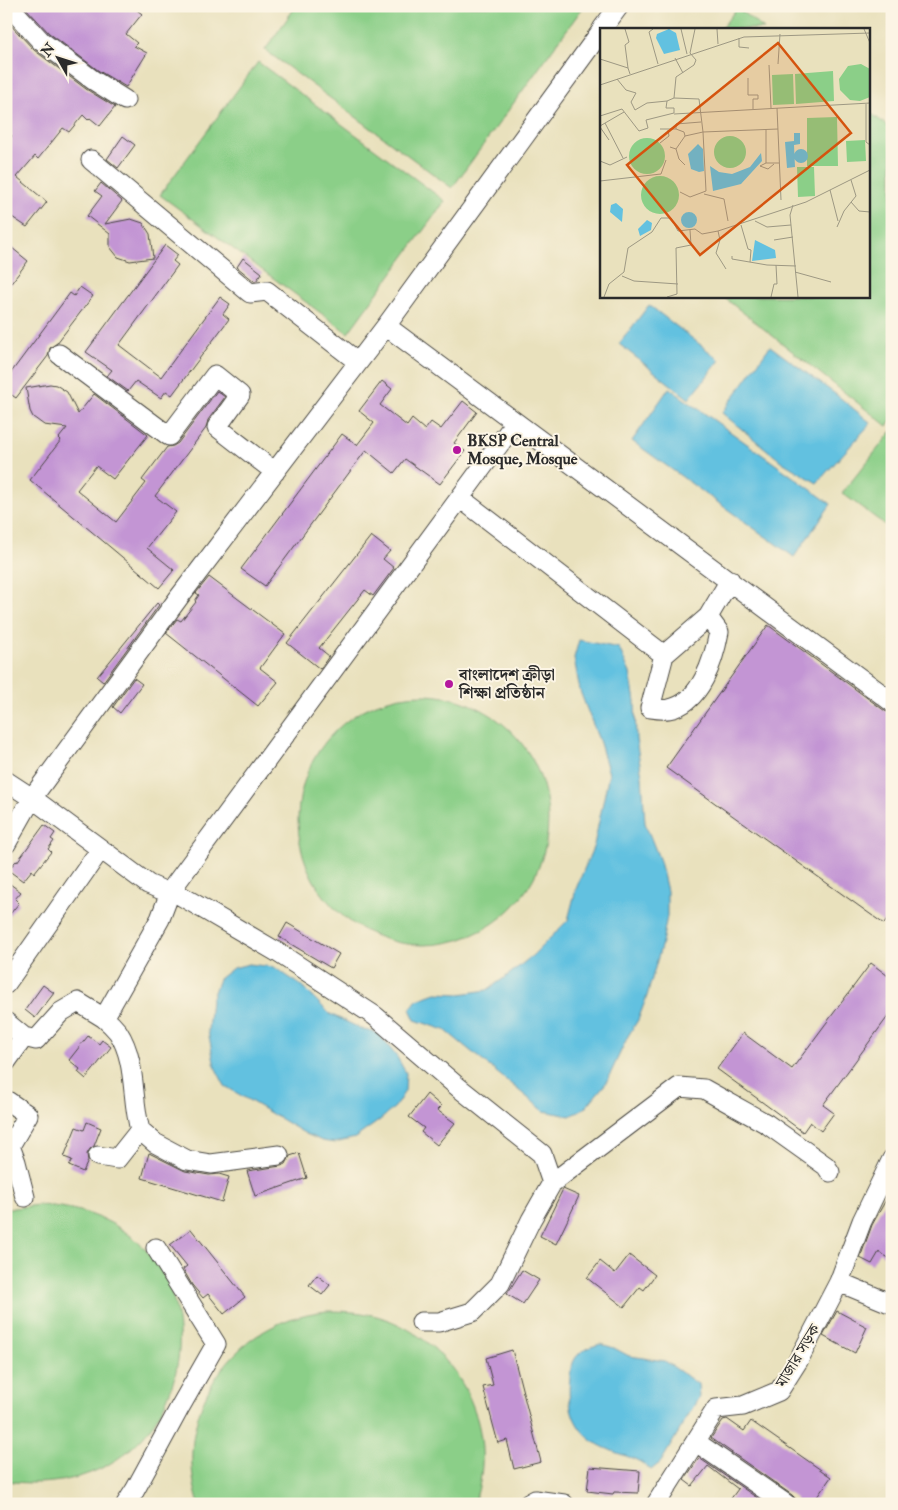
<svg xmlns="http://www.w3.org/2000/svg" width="898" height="1510" viewBox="0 0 898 1510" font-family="'IM FELL Double Pica','Noto Serif Bengali',serif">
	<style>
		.green { fill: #8bcf88; stroke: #5b7d5a }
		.water { fill: #62c1e0; stroke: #467686 }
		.building { fill: #c395d4 }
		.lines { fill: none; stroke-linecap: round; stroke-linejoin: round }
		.minor-casing { stroke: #484641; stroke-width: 21 }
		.minor { stroke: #fff; stroke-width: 19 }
		.poi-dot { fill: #b5179e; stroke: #fcf5e5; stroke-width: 2 }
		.labels { text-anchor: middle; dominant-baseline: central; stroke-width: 4; stroke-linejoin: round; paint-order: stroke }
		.poi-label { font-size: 16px; font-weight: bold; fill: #2b2b2b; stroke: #fcf5e5; text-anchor: start }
		.street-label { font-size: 16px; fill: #2b2b2b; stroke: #fcf5e5 }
		.inset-road { fill: none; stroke: #9d9883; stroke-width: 1 }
		.view { fill: #d5540f; fill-opacity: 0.15; stroke: #d5540f; stroke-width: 2.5 }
		.inset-edge { fill: none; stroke: #2b2b2b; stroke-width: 2.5 }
	</style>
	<rect width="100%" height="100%" fill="#fcf5e5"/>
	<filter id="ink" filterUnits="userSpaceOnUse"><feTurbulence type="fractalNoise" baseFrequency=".02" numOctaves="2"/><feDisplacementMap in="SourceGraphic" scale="10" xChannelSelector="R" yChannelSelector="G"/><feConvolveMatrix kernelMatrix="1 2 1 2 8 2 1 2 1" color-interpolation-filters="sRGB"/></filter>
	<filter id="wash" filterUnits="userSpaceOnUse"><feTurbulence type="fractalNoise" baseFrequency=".0096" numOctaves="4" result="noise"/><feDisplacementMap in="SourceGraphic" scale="20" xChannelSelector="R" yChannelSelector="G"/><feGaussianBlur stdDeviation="1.12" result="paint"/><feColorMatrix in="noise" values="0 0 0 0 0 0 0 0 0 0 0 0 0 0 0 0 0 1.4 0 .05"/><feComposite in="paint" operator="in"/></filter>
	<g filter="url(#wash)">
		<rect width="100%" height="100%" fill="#e9e1bd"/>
		<path class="green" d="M296 6H584L452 188 265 50Z
			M737 8 764 29H721Z
			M258 62 445 201 348 333 160 195Z
			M869 112 892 129V420L887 426 722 296H869Z
			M892 431V530L842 493Z
			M298 820a125 125 0 1 1 250 0a125 125 0 1 1-250 0Z
			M38 1205C248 1213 213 1510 6 1481V1209Z
			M327 1311C345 1311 363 1312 380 1317 456 1341 502 1427 474 1504H199C176 1434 210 1356 276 1325 292 1317 309 1313 327 1311Z"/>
		<path class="water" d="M649 305 720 360 689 399 619 344Z
			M770 346 838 396 871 423 817 483 782 462 722 413Z
			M669 388 831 504 794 557 632 441Z
			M579 640 619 648 630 673 635 701 636 739 642 776 645 823 660 861 667 891V916L662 943 647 996 638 1020 628 1036 606 1083 586 1107 570 1116 544 1111 445 1030 415 1020 410 1009 417 1000 436 993 460 994 487 990 507 976 532 956 568 920 576 889 594 845 609 774 600 743 580 691 574 658Z
			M249 964 274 967 302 986 330 1014 364 1030 378 1033 397 1057 406 1073 405 1091 395 1107 380 1120 355 1138 335 1143 322 1141 306 1134 225 1086 215 1067 208 1031 211 1000 219 979 233 968Z
			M601 1344 614 1348 629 1356 665 1361 698 1384 699 1397 661 1462 651 1470C636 1456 627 1458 610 1450 576 1437 566 1411 570 1377 572 1355 581 1349 601 1344Z"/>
		<g id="blocks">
			<path class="building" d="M24 6H132L142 14 126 34 137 43 134 46 147 53 126 87 99 71 49 33Z
				M6 20 34 50 86 89 115 107 100 126 90 118 88 120 83 115 69 132 63 128 38 159 35 156 17 177 47 202 27 227 6 213V141L12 136 6 131Z
				M123 136 135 145 118 168 107 159Z
				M101 183 122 201 105 224 131 219 143 223 150 234 153 258 130 261 118 257 110 247V234L87 216 102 196 95 191Z
				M6 243 28 261 6 290Z
				M165 245 178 255 173 261 178 265 119 345 161 377 220 297 230 304 223 314 229 319 172 395 166 391 161 398 136 381 128 391 107 376 112 370 86 352Z
				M243 258 262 273 256 281H254L237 267Z
				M80 287 93 296 57 343 50 348 48 356 16 398 6 391V388L11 381 7 378 70 293 74 296Z
				M382 381 392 389 380 405 407 426 412 419 425 430 431 422 441 429 463 401 477 412 454 443 465 451 440 484 405 459 394 473 366 450 265 586 241 569 342 434 357 445 374 423 359 411Z
				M50 384 56 385 67 392 78 414 94 394 148 435 113 479 96 466 77 490 116 522 146 483 142 480 167 447 173 446 178 443 217 391 225 397 208 420 206 428 155 496 176 512 147 548 174 570 159 588 30 480 61 440 59 438 67 428 44 425 33 417 30 411 26 388Z
				M371 536 390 551 383 559 394 568 373 596 365 590 319 648 329 656 320 669 287 643Z
				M209 577 285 634 260 668 278 682 258 706 166 633 177 619 181 621 196 602 195 601 199 595 196 593Z
				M157 603 159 605 103 682 97 677Z
				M768 625 885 711 892 714V913L884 924 666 768Z
				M134 678 142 684 120 713 113 707Z
				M44 825 55 833 51 839 54 841 48 849 51 852 34 873 32 870 23 881 8 870 16 861 17 862Z
				M6 881 21 892 15 899 19 903 6 919Z
				M287 923 339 954 331 968 279 937Z
				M871 963 892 979V1011L823 1105 834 1113 821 1131 810 1122 803 1132 717 1069 743 1033 792 1069Z
				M43 985 54 993 35 1018 25 1010Z
				M88 1036 99 1044 102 1040 111 1047 86 1079 78 1072 80 1069 69 1060Z
				M427 1094 441 1106 437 1110 455 1123 437 1145 421 1132 424 1128 409 1117Z
				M87 1122 101 1128 94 1146 90 1149 87 1154 88 1161 83 1172 69 1166 72 1160 64 1157 76 1127 84 1130Z
				M149 1153 185 1171 209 1175 219 1174 229 1177 222 1202 142 1178Z
				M299 1153 307 1178 255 1196 247 1171 281 1166 286 1164 290 1156Z
				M563 1189 579 1196 556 1244 540 1236Z
				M892 1189V1260L879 1252 872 1264 860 1258 872 1225Z
				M191 1229 245 1297 224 1314 208 1294 203 1298 192 1285 183 1269 187 1266 170 1245Z
				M629 1255 655 1275 644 1290 640 1287 624 1307 587 1278 600 1261 615 1273Z
				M522 1270 539 1280 523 1304 507 1294Z
				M317 1275 330 1285 322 1295 309 1285Z
				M837 1311 867 1327 855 1353 823 1336Z
				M512 1350 541 1462 514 1469 507 1440 498 1443 483 1387 493 1385 486 1358Z
				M727 1419 744 1431 751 1421 831 1477 812 1504H797L796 1499 792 1495 711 1438 723 1420Z
				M699 1458 766 1504H727L738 1489 708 1466 692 1486 684 1480Z
				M590 1467 640 1471 638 1493 614 1492 613 1494 587 1491Z"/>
		</g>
	</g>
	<g filter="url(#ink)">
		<use href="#blocks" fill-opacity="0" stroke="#484641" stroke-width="1"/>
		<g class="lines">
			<defs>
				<path id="minor" d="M9 6 41 41 93 80 125 100
					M602 29 619 6
					M91 160 250 293 267 291 358 362
					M386 326 892 702
					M59 354 169 436 215 375 240 395 217 427 275 472
					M460 498 664 655 708 617 730 580
					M664 655 650 708C656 709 663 710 669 709 701 703 714 659 719 632L708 617
					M6 781 32 798 148 884 164 891 171 890 515 423
					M6 844 32 798 180 596 386 326 602 30
					M6 984 100 850
					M6 1022 24 1037
					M6 1062 24 1037 36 1040 61 1012 78 1002 104 1018
					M6 1100 28 1115 10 1146 16 1162 25 1197
					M140 1130 155 1143 187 1160 211 1164 279 1155
					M98 1156 117 1159 140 1130C131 1098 137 1061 118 1032 114 1027 109 1022 104 1018L160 919 171 890 277 952 375 1016 458 1087 542 1154 552 1183 531 1220 500 1284 472 1312 439 1322H421
					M552 1183 679 1087 704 1089 767 1124 826 1166 830 1172
					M839 1282 892 1304
					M696 1442 786 1504
					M126 1504 135 1490 180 1407 216 1344 156 1248
					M528 1504 535 1500 564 1504
					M656 1504 716 1409 743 1406 779 1391 798 1361 839 1282 862 1221 892 1159"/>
			</defs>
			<use href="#minor" class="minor-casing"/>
			<use href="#minor" class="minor"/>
		</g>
	</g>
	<g class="poi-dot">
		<circle cx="457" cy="450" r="5"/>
		<circle cx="449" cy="684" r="5"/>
	</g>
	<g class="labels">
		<g class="poi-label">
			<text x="467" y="441">BKSP Central<tspan x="467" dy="18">Mosque, Mosque</tspan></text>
			<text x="459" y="675">বাংলাদেশ ক্রীড়া<tspan x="459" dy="18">শিক্ষা প্রতিষ্ঠান</tspan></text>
		</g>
		<g class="street-label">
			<text transform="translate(798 1356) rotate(-59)">মাজার সড়ক</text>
		</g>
	</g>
	<g transform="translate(600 28)">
		<rect width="270" height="270" fill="#e9e1bd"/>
		<path d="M261 36 270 41V69L260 73 250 72 240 62 239 51 248 38ZM233 43 234 73 196 76 195 46ZM193 46 194 76 173 77 172 47ZM237 89 238 138H207V90ZM114 124a16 16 0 1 1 32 0a16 16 0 1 1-32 0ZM29 128a18 18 0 1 1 36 0a18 18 0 1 1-36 0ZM265 112 266 133 247 134 246 113ZM197 139H214L215 168 198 169ZM41 167a19 19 0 1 1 38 0a19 19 0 1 1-38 0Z" fill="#8bcf88"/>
		<path d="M69 1 76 5 80 22 64 26 56 10 57 6ZM194 105H200V116L194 117 195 139 187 140 185 114 194 113ZM98 116 103 121 104 143 99 144 91 141 88 126ZM194 128a7 7 0 1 1 14 0a7 7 0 1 1-14 0ZM161 125 162 133 141 156 113 163 110 138 119 144 132 146 150 139ZM16 175 23 181 22 194 10 184 11 177ZM81 192a8 8 0 1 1 16 0a8 8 0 1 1-16 0ZM47 192 52 195 51 202 40 208 38 201ZM155 212 175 222 176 230 152 233Z" fill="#62c1e0"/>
		<path class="inset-road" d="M25 1 29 14 25 17 28 40M53 1 49 4 58 36M81 1 87 26M117 1 118 16M264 1 270 15M139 10V19L149 20M75 30 83 45M0 31 28 40 30 46M178 36 180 6M169 37 171 80M148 50V67H158V71H153V81M17 51 26 62 36 65 31 74 35 82 47 75 67 73M0 57 144 9 270 5M74 70 99 71 103 104 178 101M266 76V114L270 117M177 80 181 172M74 86 270 75M0 88 22 81 39 103 48 100 46 92 74 85V80H66L67 73 74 70 76 49 94 37 96 32 90 25 95 1M5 95 23 130M0 98 24 84M0 99 9 112M60 101H76L84 104 85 108M76 101V96L101 94M166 101V135H179M60 115 69 108 68 102M70 119 76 121 85 108 103 104 106 163 90 169 80 164M76 121 79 131 85 137M0 133 10 137 27 129M166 135 160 138 168 141 174 136M0 153 61 146 66 132M230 162 238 193M104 166 124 171 128 193M251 174 259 183 270 184M193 177 190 187 198 269M155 193 167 199 191 197M141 197 148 221 151 222 150 234M237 199 244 183 256 168 251 152M118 203 120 212 116 225 126 241M174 212 193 209M132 228V231L167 237 196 238M195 244 231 254M22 248 34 253 78 256M4 269 9 256 24 244 28 220 52 204 61 190H71L78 203 95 201 102 206 118 203 206 174 270 142M67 269 77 266 76 220 91 217 90 202M171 269 174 256H177L176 237"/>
		<path class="view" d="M178 15 251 105 100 227 27 137Z"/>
		<rect width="270" height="270" class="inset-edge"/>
	</g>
	<rect width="898" height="1510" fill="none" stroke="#fcf5e5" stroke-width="25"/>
	<g transform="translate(58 58) rotate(309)" stroke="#fcf5e5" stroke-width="4" paint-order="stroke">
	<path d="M0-4L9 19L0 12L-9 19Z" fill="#2b2b2b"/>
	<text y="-8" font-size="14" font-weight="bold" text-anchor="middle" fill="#2b2b2b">N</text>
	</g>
</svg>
